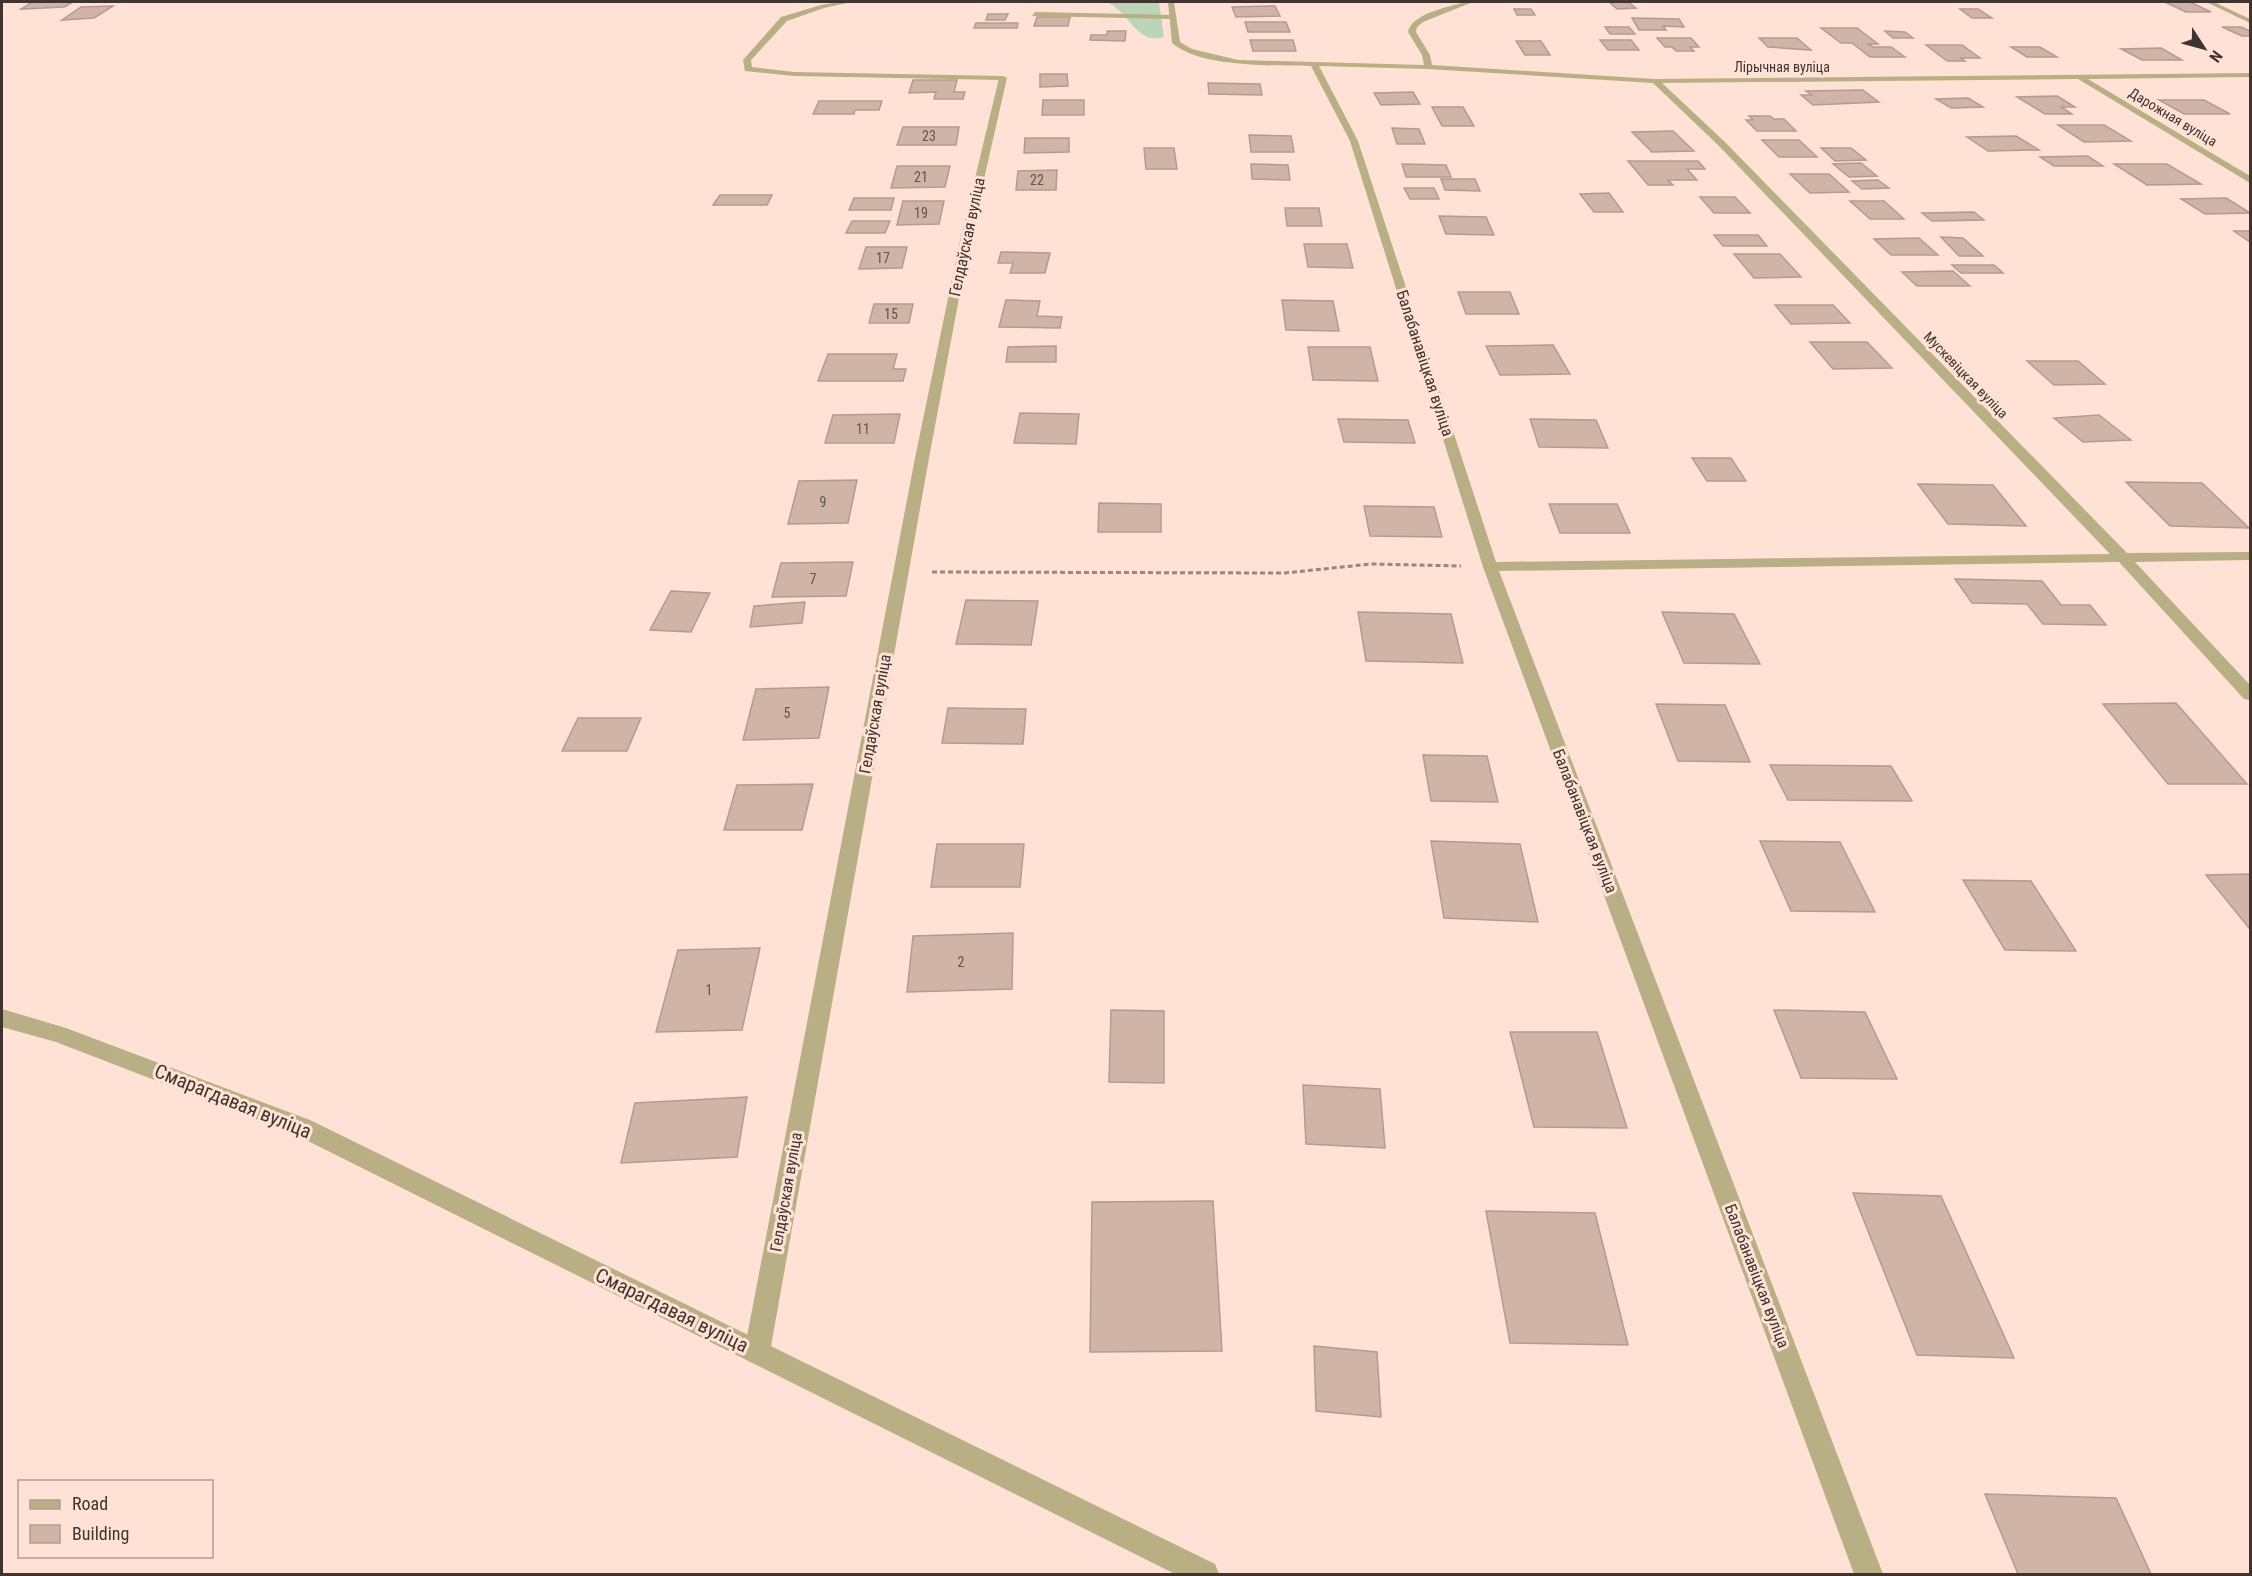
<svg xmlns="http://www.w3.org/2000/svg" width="2252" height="1576" viewBox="0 0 2252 1576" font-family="'Roboto Condensed',sans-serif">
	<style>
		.green { fill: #bcd4b7 }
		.building { fill: #d0b4a8; stroke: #b59a8e; stroke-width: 1.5 }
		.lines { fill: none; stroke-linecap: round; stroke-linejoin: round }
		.path { stroke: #99857c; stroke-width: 3; stroke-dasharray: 5 3; stroke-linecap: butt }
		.service { fill: #b9af84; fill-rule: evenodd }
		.minor { fill: #b9af84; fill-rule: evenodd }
		.tertiary { fill: #b9af84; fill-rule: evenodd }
		.labels { text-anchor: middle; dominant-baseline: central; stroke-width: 6; stroke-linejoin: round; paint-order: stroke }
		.far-street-label { font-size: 14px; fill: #3f342f; stroke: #ffe2d5 }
		.number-label { font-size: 14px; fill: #63544d }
		.street-label { font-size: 16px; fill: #3f342f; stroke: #ffe2d5 }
		.near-street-label { font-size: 20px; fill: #3f342f; stroke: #ffe2d5 }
	</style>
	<rect width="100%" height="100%" fill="#ffe2d5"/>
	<path class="green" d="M1106 2H1159L1164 37C1136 46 1129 10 1106 2Z"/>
	<path class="building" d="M32 2H73L64 7 21 9Z
		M1609 2H1628L1636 8 1617 9Z
		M2165 2H2190L2211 12H2186Z
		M113 6 94 18 62 20 81 7Z
		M1275 6 1280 16 1236 17 1232 7Z
		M1514 9H1531L1535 15H1517Z
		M1960 9H1978L1992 18H1972Z
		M988 14H1008L1005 20H986Z
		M1037 17H1070L1068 26H1034Z
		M1632 18 1679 19 1684 27 1663 26 1666 30H1639Z
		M1245 22H1286L1290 32H1248Z
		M976 23H1018L1017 28H974Z
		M1605 27H1629L1635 34H1610Z
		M2222 27H2241L2250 31V36H2242Z
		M1821 28H1857L1878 44H1868L1873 47H1891L1905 57H1870L1852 43H1841Z
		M1107 31H1126L1125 41 1090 40 1091 35H1107Z
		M1885 31 1905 32 1913 38H1893Z
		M1657 38H1691L1699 47H1690L1694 51H1676L1672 47H1665Z
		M1759 38H1797L1811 50 1768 47Z
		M1250 40H1293L1296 51H1253Z
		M1600 40H1631L1639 50H1608Z
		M1516 41H1541L1550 55H1525Z
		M1926 45H1962L1980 58H1961L1965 61H1947Z
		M2011 47H2040L2057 57H2027Z
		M2161 48 2182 60H2142L2121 49Z
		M1040 74H1067L1068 86 1040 87Z
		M913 80H957L954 92H965L963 99H934L936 92 909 93Z
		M1208 83 1260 84 1262 95 1209 94Z
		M1863 90 1879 102 1813 105 1801 95H1812L1806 91Z
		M1413 92 1420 104 1381 105 1374 93Z
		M2057 96 2075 107H2061L2072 114H2045L2017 97Z
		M1968 98 1983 107 1951 108 1936 99Z
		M1043 100H1084V115H1042Z
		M2159 100H2204L2230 114H2184Z
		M819 101H882L879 110H855L854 114H813Z
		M1432 107H1463L1474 126H1442Z
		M1749 116H1770L1774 119H1784L1796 131H1757L1746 120H1753Z
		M2058 125H2104L2131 141 2084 142Z
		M903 127H959L956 145H897Z
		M1392 128 1419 129 1425 144H1397Z
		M1673 131 1694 151 1652 152 1632 132Z
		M1249 135 1291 136 1294 152H1251Z
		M2016 136 2039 150 1988 151 1967 137Z
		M1025 138H1069V152L1024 153Z
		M1762 140H1799L1817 157H1779Z
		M1144 148H1174L1177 169H1146Z
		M1821 148H1851L1866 160 1835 161Z
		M2088 156 2103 166H2054L2040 157Z
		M1628 161H1698L1705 169H1687L1697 180H1668L1673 185H1648Z
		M1861 163 1877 176 1849 177 1833 164Z
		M1251 164 1288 165 1290 180 1252 179Z
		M1402 164 1446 165 1451 177H1406Z
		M2114 164H2167L2201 184 2147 185Z
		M897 166H950L945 187 891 188Z
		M1057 170 1056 190H1016L1018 171Z
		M1790 174H1829L1849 192 1810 193Z
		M1441 179H1475L1480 191 1445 190Z
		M1878 180 1889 188 1862 189 1852 181Z
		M1404 188H1434L1439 199H1410Z
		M1609 193 1623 212H1594L1580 194Z
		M720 195H772L767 205H713Z
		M1700 197H1735L1750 213H1714Z
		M854 198H894L891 210H849Z
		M2226 198 2250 213 2205 214 2181 199Z
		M903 201H944L939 224 897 225Z
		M1850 201H1884L1904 219H1870Z
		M1285 208H1319L1322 226H1287Z
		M1974 212 1984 220 1932 221 1922 213Z
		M1439 216 1486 217 1494 235 1446 234Z
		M852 221H890L885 233H846Z
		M2234 231H2250V242Z
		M1714 235H1758L1767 246H1723Z
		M1941 237 1963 238 1983 256H1959Z
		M1919 238 1938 255H1891L1874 239Z
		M1304 244H1347L1353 268 1308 267Z
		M866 247H907L902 268 859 269Z
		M1001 252 1050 253 1045 273H1010L1013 263H998Z
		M1734 254H1780L1801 277 1754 278Z
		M1952 265H1994L2003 273H1961Z
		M1953 271 1970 286H1917L1902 272Z
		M1458 292H1510L1519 314H1466Z
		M1006 300 1040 301 1037 316 1062 317 1060 328 999 327Z
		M1282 300 1333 301 1339 331 1286 330Z
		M874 304H913L909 323H869Z
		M1775 305H1833L1850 323 1791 324Z
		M1810 342H1867L1892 368 1833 369Z
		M1553 345 1570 374 1500 375 1486 346Z
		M1056 346V362H1006L1008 347Z
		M1308 347H1370L1378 381 1313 380Z
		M828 354H897L893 369H906L903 381H818Z
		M2027 361H2078L2105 384 2054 385Z
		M1020 413 1079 414 1076 444 1014 443Z
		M900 414 894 443H825L833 415Z
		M2099 415 2131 440 2083 442 2054 418Z
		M1338 419 1408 420 1415 443 1344 442Z
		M1530 419 1596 420 1608 448 1539 447Z
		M1692 458H1731L1746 481H1707Z
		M857 480 848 523 788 524 799 481Z
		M2126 482 2202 483 2249 528 2170 526Z
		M1918 484 1993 485 2026 526 1948 524Z
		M1099 503 1161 504V532H1098Z
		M1549 504H1617L1630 533H1560Z
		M1364 506 1434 507 1442 537 1370 536Z
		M853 562 846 596 772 597 781 563Z
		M1955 579 2042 581 2061 605H2090L2106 625 2043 624 2027 604 1972 603Z
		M671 591 710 593 691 632 650 630Z
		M966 600 1038 601 1031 645 956 644Z
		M805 602 802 623 750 627 754 606Z
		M1358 612 1451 614 1463 663 1366 661Z
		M1662 612 1734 614 1760 664 1684 663Z
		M829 687 819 738 743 740 756 689Z
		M2176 703 2247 784H2168L2103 704Z
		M1656 704 1725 705 1750 762 1678 761Z
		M948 708 1026 709 1023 744 942 743Z
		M578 718H641L627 751H562Z
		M1423 755 1487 756 1498 802 1431 801Z
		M1770 765 1891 766 1912 801 1788 800Z
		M813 784 802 830H724L737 785Z
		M1431 841 1520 844 1538 922 1444 918Z
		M1760 841 1840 842 1875 912 1791 911Z
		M937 844H1024L1020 887H931Z
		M2250 874V928H2249L2206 875Z
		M1963 880 2031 881 2076 951 2005 950Z
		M1013 933 1012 989 907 992 913 936Z
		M760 948 742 1030 656 1032 678 950Z
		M1111 1010 1164 1011V1083L1109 1082Z
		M1774 1010 1865 1012 1897 1079 1801 1078Z
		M1510 1032H1597L1627 1128 1534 1127Z
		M1303 1085 1380 1089 1385 1148 1306 1144Z
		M747 1097 737 1157 621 1163 635 1103Z
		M1853 1193 1941 1196 2014 1358 1917 1355Z
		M1213 1201 1222 1351 1090 1352 1092 1202Z
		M1486 1211 1595 1213 1628 1345 1510 1343Z
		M1314 1346 1377 1352 1381 1417 1316 1411Z
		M1985 1494 2116 1498 2151 1574H2018Z"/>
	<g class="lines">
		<path class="path" d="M932 572 1285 573 1371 564 1461 566"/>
		<path class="service" d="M839 2H852L824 8 787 21 751 60 752 67 794 72 1003 76 1007 78 1003 80 794 76 745 71 743 60 781 17 821 5Z
			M1035 12 1173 15 1177 17 1173 19 1032 16Z"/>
		<path class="minor" d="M1168 2H1174L1180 42 1192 49 1238 60 1424 65 1422 55 1408 32C1412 13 1449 7 1465 2H1473L1423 22 1417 27 1416 32 1430 55 1432 65 1655 79 2250 73V77L2088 79 2250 176V183L2078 79 1662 83 1725 142 2127 553 2250 552V560L2135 562 2250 685V700L2244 699 2119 562 1499 571 1883 1574H1854L1483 567 1350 141 1311 66C1273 65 1201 68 1172 43ZM1319 66 1428 69 1653 83 1719 146 2110 554 1496 562 1358 141Z
			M2206 2H2214L2250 19V23Z
			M1003 76 1007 78 969 245 929 458 770 1352 766 1361 757 1365 748 1361 744 1352 915 458 959 245 999 78Z"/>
		<path class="tertiary" d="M2 1009 66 1028 310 1120 1215 1564 1219 1574H1175L294 1134 56 1042 2 1027Z"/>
	</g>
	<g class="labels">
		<g class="far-street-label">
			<text x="1782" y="67">Лірычная вуліца</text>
			<text transform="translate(2173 117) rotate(31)">Дарожная вуліца</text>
			<text transform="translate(1966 375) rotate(46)">Мускевіцкая вуліца</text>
		</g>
		<g class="number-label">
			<text x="929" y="136">23</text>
			<text x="921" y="177">21</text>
			<text x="1037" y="180">22</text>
			<text x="921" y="213">19</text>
			<text x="883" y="258">17</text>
			<text x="891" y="314">15</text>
			<text x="863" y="429">11</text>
			<text x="823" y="502">9</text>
			<text x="813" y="579">7</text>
			<text x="787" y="713">5</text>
			<text x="961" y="962">2</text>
			<text x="709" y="990">1</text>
		</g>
		<g class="street-label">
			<text transform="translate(967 237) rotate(-78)">Гелдаўская вуліца</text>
			<text transform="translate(1425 363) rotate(72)">Балабанавіцкая вуліца</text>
			<text transform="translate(875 714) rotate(-80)">Гелдаўская вуліца</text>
			<text transform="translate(1585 821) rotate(69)">Балабанавіцкая вуліца</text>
			<text transform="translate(786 1192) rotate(-80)">Гелдаўская вуліца</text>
			<text transform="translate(1757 1276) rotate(69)">Балабанавіцкая вуліца</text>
		</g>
		<g class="near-street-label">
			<text transform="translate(233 1101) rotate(22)">Смарагдавая вуліца</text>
			<text transform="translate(672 1310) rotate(26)">Смарагдавая вуліца</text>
		</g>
	</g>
	<rect width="2252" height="1576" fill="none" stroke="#3f342f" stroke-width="6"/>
	<rect x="18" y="1480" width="195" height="78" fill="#ffe2d5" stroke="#b29c93" stroke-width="1.5"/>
	<rect x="30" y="1500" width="30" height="9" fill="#b9af84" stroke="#b29c93" stroke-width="1.5"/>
	<text x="72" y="1510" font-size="18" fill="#3f342f">Road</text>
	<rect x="30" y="1525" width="30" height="18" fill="#d0b4a8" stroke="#b29c93" stroke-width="1.5"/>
	<text x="72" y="1540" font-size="18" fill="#3f342f">Building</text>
	<g transform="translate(2204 48) rotate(126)" stroke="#ffe2d5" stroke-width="4.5" paint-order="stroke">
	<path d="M0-4.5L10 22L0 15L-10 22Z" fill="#3f342f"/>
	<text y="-9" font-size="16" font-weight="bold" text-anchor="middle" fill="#3f342f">N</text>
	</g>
</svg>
